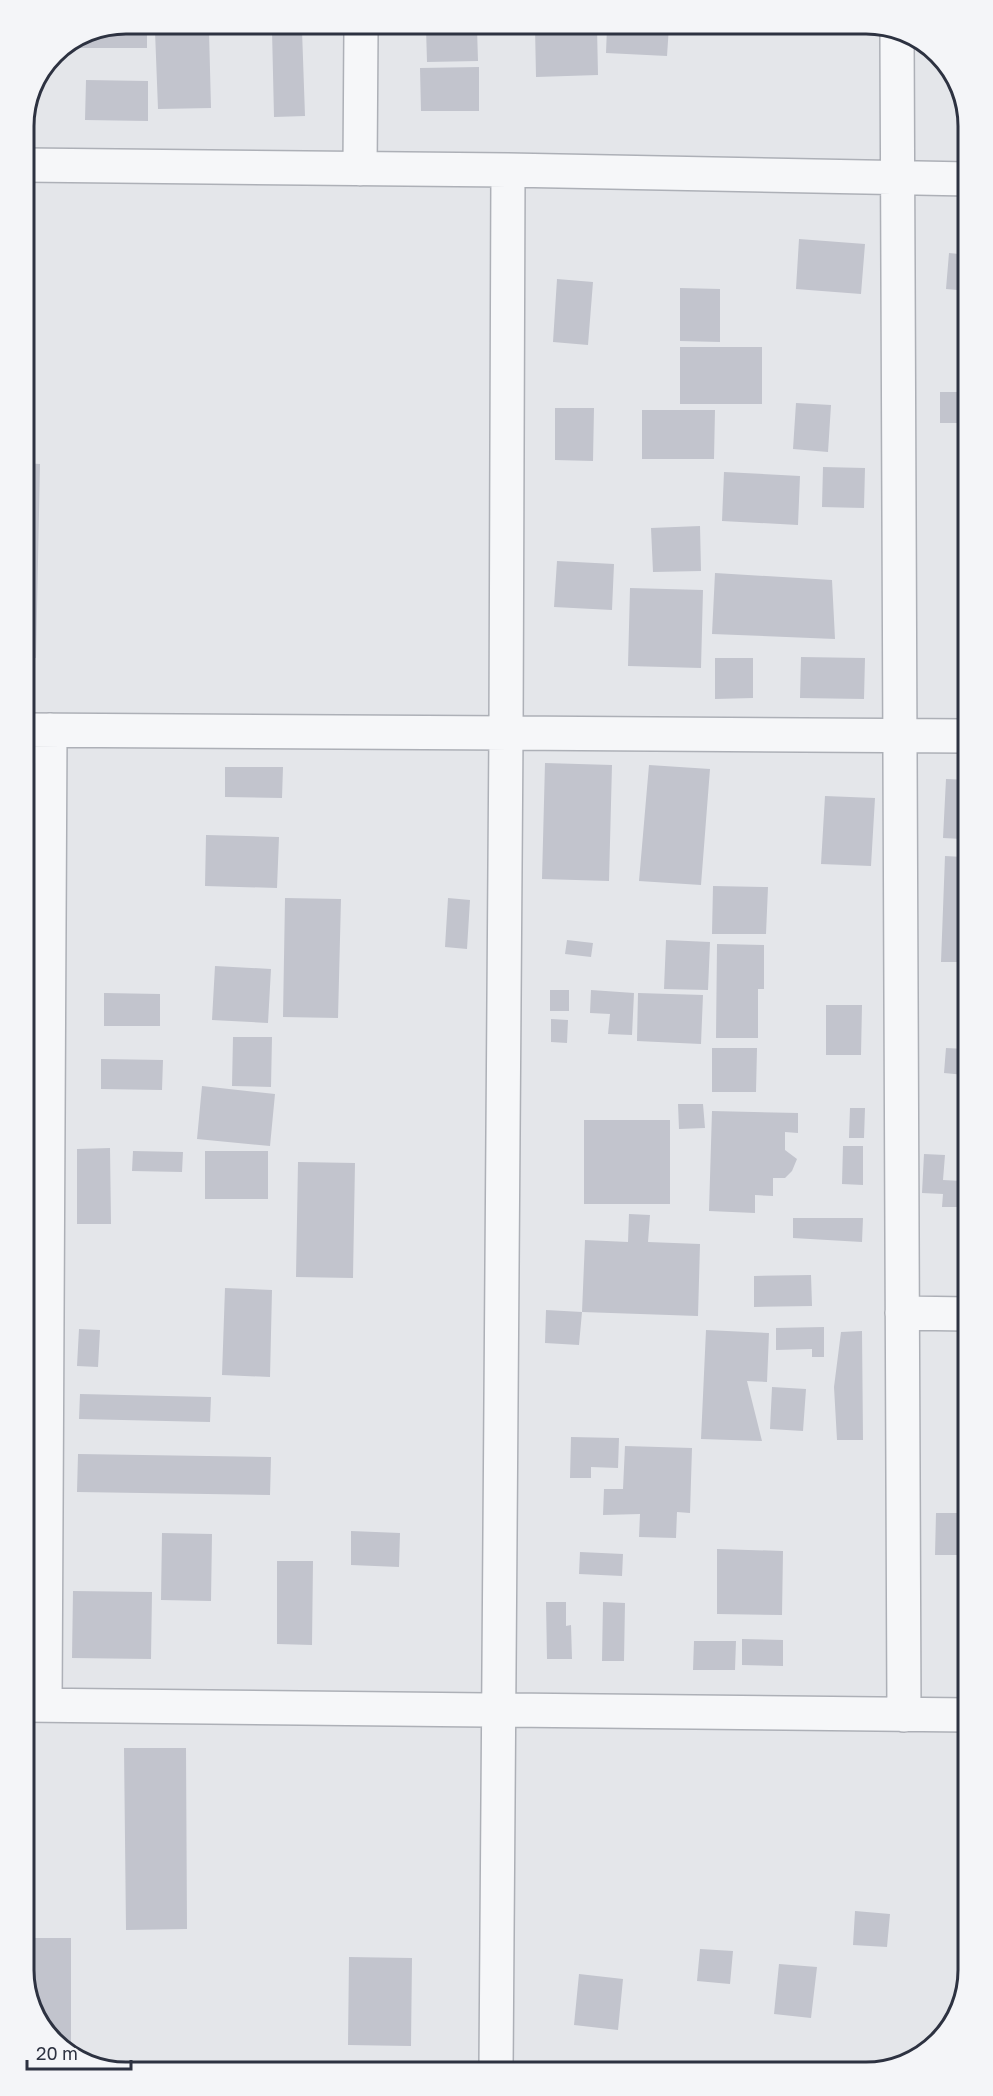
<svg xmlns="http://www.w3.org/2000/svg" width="993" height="2096" viewBox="0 0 993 2096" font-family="'Golos Text',sans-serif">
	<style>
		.building { fill: #c2c4cd }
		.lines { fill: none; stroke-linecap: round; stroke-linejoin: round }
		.minor-casing { stroke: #adb0b7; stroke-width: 36 }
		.minor { stroke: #f6f7f9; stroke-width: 33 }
		.rim { fill: none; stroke: #2d3241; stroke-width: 3 }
	</style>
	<rect width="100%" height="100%" fill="#e4e6ea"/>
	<path class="building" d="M669 26 667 56 606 53 607 27Z
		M535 27H597L598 75 536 77Z
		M426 28H477L478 61 427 62Z
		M272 30H302L305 116 274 117Z
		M147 31V48H63L88 32Z
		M155 31H209L211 108 158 109Z
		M479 67V111H421L420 68Z
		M86 80 148 81V121L85 120Z
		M799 239 865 244 861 294 796 289Z
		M949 253 969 255V291L946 289Z
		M557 279 593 282 588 345 553 342Z
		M680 288 720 289V342L680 341Z
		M680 347H762V404H680Z
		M940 392H969V423H940Z
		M796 403 831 405 828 452 793 449Z
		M555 408H594L593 461 555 460Z
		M642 410H715L714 459H642Z
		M24 463 40 464 36 658H24Z
		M823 467 865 468 864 508 822 507Z
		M724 472 800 476 798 525 722 521Z
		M700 526 701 571 653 572 651 528Z
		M557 561 614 564 612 610 554 607Z
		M715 573 832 580 835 639 712 634Z
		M630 588 703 590 701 668 628 666Z
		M801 657 865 658 864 699 800 698Z
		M715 658H753V698L715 699Z
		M545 763 612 765 609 881 542 879Z
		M649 765 710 769 701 885 639 881Z
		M225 767H283L282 798 225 797Z
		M946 779 969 780V823H963L962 839 943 838Z
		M825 796 875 798 871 866 821 864Z
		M206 835 279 837 277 888 205 886Z
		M945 856 963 857V874H969V962H941Z
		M713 886 768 887 766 934H712Z
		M285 898 341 899 338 1018 283 1017Z
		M448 898 470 900 467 949 445 947Z
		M567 940 593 943 591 957 565 954Z
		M666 940 710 942 708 990 664 989Z
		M717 944 764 945V989H758V1038H716Z
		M215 966 271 969 268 1023 212 1020Z
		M550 990H569V1011H550Z
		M591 990 634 993 632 1035 608 1034 610 1014 590 1013Z
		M104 993 160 994V1026H104Z
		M638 993 703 995 701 1044 637 1041Z
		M826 1005H862L861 1055H826Z
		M551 1019 568 1020 567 1043 551 1042Z
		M233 1037H272L271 1087 232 1086Z
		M712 1048H757L756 1092H712Z
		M946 1048 966 1049 965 1075 944 1073Z
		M101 1059 163 1060 162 1090 101 1089Z
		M202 1086 275 1094 270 1146 197 1139Z
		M678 1104H703L705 1128 679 1129Z
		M850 1108H865L864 1138H849Z
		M712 1111 798 1113V1133L785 1132V1150L797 1159 792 1171 785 1178H773V1196L755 1195V1213L709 1211Z
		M584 1120H670V1204H584Z
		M843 1146H863V1185L842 1184Z
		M110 1148 111 1224H77V1149Z
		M133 1151 183 1152 182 1172 132 1171Z
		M205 1151H268V1199H205Z
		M924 1154 945 1155 943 1180 963 1181 962 1207H942L943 1194 922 1193Z
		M298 1162 355 1163 353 1278 296 1277Z
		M629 1214 650 1215 648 1242 700 1244 698 1316 582 1312 585 1240 628 1242Z
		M793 1218H863L862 1242 793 1238Z
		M811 1275 812 1306 754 1307V1276Z
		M225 1288 272 1290 270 1377 222 1375Z
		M546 1310 582 1312 579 1345 545 1343Z
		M824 1327V1357H812V1349L776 1350V1328Z
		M79 1329 100 1330 98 1367 77 1366Z
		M706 1330 769 1333 767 1382 747 1381 762 1441 701 1439Z
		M862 1331 863 1440H837L834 1387 841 1332Z
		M772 1387 806 1389 803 1431 770 1429Z
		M80 1394 211 1397 210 1422 79 1419Z
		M571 1437 619 1438 618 1468 591 1467V1478H570Z
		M625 1446 692 1448 690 1513 677 1512 676 1538 639 1537 640 1514 603 1515 604 1489H623Z
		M78 1454 271 1457 270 1495 77 1492Z
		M936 1513H965V1555H935Z
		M351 1531 400 1533 399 1567 351 1565Z
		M162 1533 212 1534 211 1601 161 1600Z
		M717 1549 783 1551 782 1615 717 1614Z
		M580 1552 623 1554 622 1576 579 1574Z
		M277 1561H313L312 1645 277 1644Z
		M73 1591 152 1592 151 1659 72 1658Z
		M546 1602H566V1626L571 1625 572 1659H547Z
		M603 1602 625 1603 624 1661H602Z
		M742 1639 783 1640V1666L742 1665Z
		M694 1641H736L735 1670H693Z
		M124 1748H186L187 1929 126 1930Z
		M855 1911 890 1914 887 1947 853 1945Z
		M24 1938H71V2055L32 2008 24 1969Z
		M700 1949 733 1951 730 1984 697 1981Z
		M349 1957 412 1958 411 2046 348 2045Z
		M779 1964 817 1967 811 2018 774 2014Z
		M579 1974 623 1979 618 2030 574 2025Z"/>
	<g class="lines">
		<defs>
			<path id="minor" d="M897 33 904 1715
				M24 165 508 170 969 179
				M360 169 361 29
				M24 730 969 736
				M902 1313 969 1314
				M24 1705 969 1715
				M45 1705 50 730
				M496 2068 506 733 508 170"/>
		</defs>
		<use href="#minor" class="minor-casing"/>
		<use href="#minor" class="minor"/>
	</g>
	<path d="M0 0H993V2096H0ZM126 34H866A92 92 0 0 1 958 126V1970A92 92 0 0 1 866 2062H126A92 92 0 0 1 34 1970V126A92 92 0 0 1 126 34Z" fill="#f4f5f8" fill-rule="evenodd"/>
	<path class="rim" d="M126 34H866A92 92 0 0 1 958 126V1970A92 92 0 0 1 866 2062H126A92 92 0 0 1 34 1970V126A92 92 0 0 1 126 34Z"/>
	<path d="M27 2060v9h104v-9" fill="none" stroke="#2d3241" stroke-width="3"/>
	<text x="36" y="2060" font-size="18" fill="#2d3241" stroke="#f4f5f8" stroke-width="4.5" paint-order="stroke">20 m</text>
</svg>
